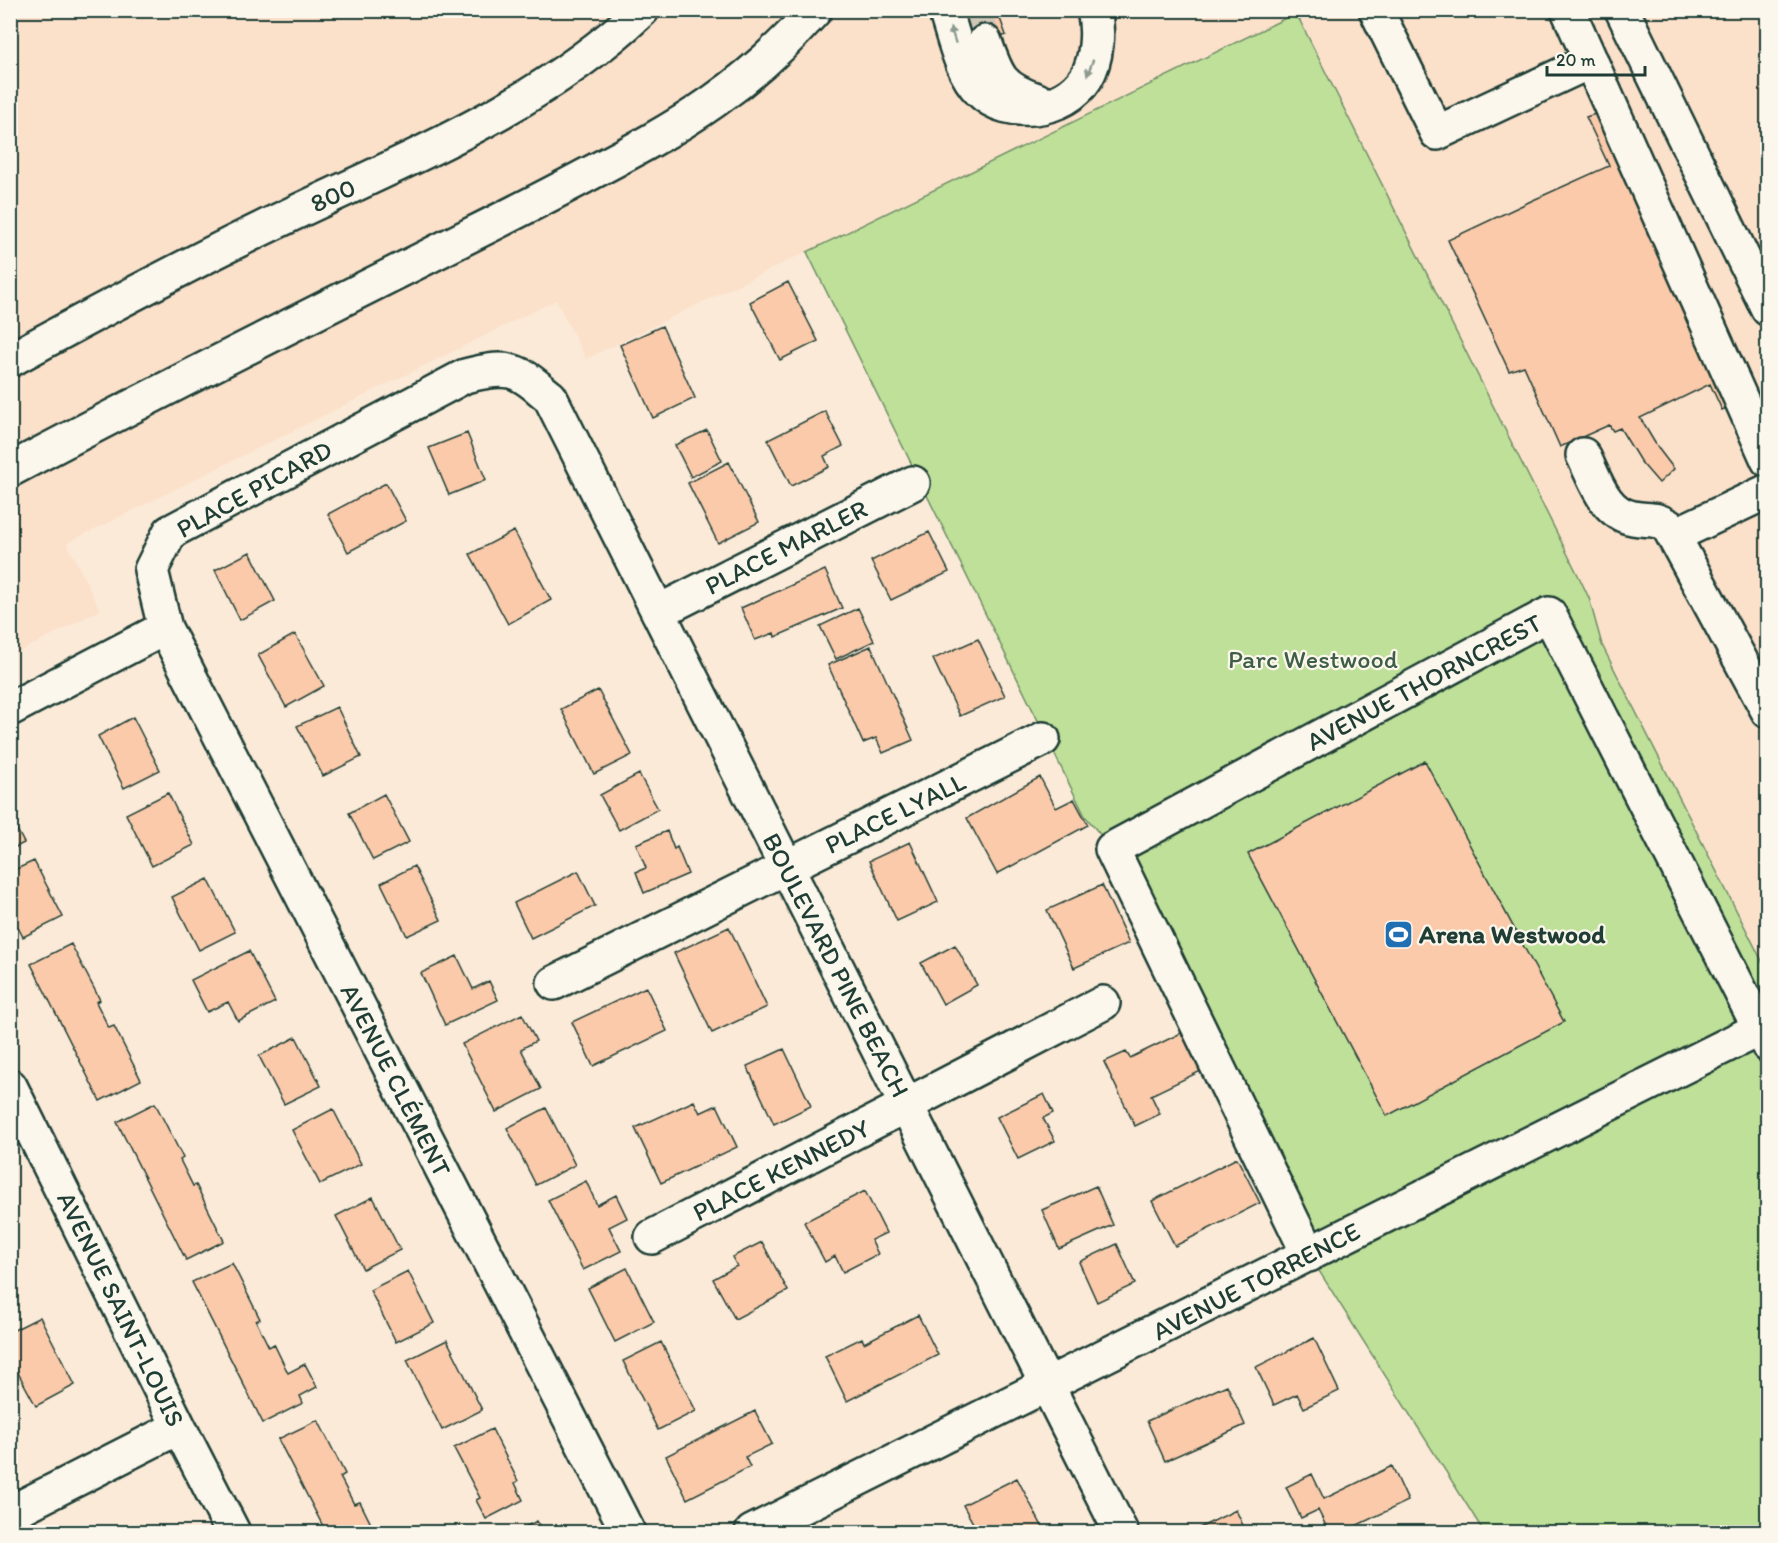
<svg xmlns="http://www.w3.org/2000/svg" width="1778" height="1543" viewBox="0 0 1778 1543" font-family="Itim,sans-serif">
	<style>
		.built { fill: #fbe0ca }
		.green { fill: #bfe099; stroke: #6f8e66; stroke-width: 1.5 }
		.building { fill: #fbcaaa; stroke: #1f3d34; stroke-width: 1.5 }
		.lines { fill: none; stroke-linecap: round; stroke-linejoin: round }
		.minor-tunnel { stroke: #cfc7b7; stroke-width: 33; stroke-dasharray: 33 16; stroke-linecap: butt }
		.minor-casing { stroke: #1f3d34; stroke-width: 38 }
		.minor { stroke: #fbf7ec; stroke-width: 33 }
		.oneway { fill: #8d9a90 }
		.labels { text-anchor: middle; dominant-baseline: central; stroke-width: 4.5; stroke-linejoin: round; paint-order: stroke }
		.street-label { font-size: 26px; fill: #1f3d34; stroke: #fbf7ec }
		.park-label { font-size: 26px; fill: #3f5e48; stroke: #fbf7ec }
		.poi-label { font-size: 26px; font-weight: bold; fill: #1f3d34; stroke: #fbf7ec; text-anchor: start }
	</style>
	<rect width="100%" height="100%" fill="#fbead8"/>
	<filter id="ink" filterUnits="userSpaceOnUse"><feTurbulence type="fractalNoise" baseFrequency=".0167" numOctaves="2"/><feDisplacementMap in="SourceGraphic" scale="12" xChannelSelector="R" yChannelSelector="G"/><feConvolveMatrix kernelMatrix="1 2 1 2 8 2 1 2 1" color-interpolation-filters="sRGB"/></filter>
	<g filter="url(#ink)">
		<path class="built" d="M11 11H1767V970L1602 645 1589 598 1296 13 586 359 556 300 67 543 100 610 11 656Z"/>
		<path class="green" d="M1296 13 1580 579 1589 598 1602 645 1767 971V1532H1484L1309 1255 1112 849 1085 816 807 252Z"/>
		<path class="building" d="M962 10H997L1006 35 975 46Z
			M1595 114 1731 406 1722 410 1710 384 1640 418 1658 448 1674 469 1659 483 1640 461 1620 428 1613 431 1609 425 1560 447 1524 366 1509 371 1448 240 1531 201 1609 166 1586 117Z
			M788 282 818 341 780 360 750 302Z
			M662 326 695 398 653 418 620 345Z
			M825 411 843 446 824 456 829 467 791 486 768 440Z
			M707 430 722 461 691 477 675 445Z
			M467 433 486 480 449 495 429 448Z
			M729 462 759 522 718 543 688 483Z
			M386 483 406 521 348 552 328 514Z
			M514 531 551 600 508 624 470 554Z
			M929 532 949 572 891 600 871 561Z
			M250 552 275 601 240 620 215 570Z
			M825 570 842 608 775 637 774 633 755 640 741 608Z
			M858 608 874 641 836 659 820 626Z
			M295 634 324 686 286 707 258 655Z
			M978 639 1005 696 960 716 933 659Z
			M871 646 913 740 883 753 876 738 863 743 828 665Z
			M598 690 632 755 594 774 561 709Z
			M337 707 361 757 323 776 297 726Z
			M133 717 160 770 124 788 98 736Z
			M1425 761 1564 1022 1387 1116 1248 854Z
			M639 774 658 809 619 830 600 795Z
			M1040 777 1056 808 1074 799 1088 825 997 874 967 818Z
			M168 793 194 845 152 866 126 814Z
			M384 794 409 842 373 860 349 813Z
			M10 816 24 843 10 850Z
			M667 831 674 849 677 847 688 874 644 893 636 872 646 868 636 844Z
			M910 842 938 902 897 921 869 861Z
			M34 861 63 917 23 937 10 912V872Z
			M414 866 441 920 407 936 381 883Z
			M578 871 595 906 531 938 514 903Z
			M208 879 235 932 199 950 172 897Z
			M1102 885 1129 943 1074 968 1047 910Z
			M729 927 767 1007 712 1033 674 953Z
			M71 944 100 1000 96 1002 109 1028 114 1026 141 1080 100 1101 31 964Z
			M955 945 977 985 943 1004 921 963Z
			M249 951 275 1002 238 1021 228 1002 207 1012 191 980Z
			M457 956 473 989 489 981 498 1000 445 1025 421 973Z
			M646 987 667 1031 593 1066 572 1022Z
			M522 1014 536 1041 521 1049 541 1089 496 1112 462 1044Z
			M1183 1032 1201 1071 1151 1095 1160 1114 1135 1126 1104 1062 1126 1052 1130 1058Z
			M296 1037 321 1086 284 1104 259 1056Z
			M784 1049 811 1106 774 1124 747 1066Z
			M1044 1094 1053 1113 1043 1118 1055 1141 1018 1159 997 1117Z
			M694 1101 700 1113 717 1105 737 1147 661 1183 635 1128Z
			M155 1103 183 1158 180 1160 193 1186 196 1185 224 1241 186 1260 117 1122Z
			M546 1108 575 1165 536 1185 507 1128Z
			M333 1109 361 1164 320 1184 292 1130Z
			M1237 1158 1260 1203 1175 1246 1152 1201Z
			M586 1181 597 1205 616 1195 627 1218 609 1227 621 1251 583 1270 548 1200Z
			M1096 1186 1113 1225 1059 1249 1042 1210Z
			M865 1191 886 1233 871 1240 878 1254 843 1272 835 1256 825 1262 804 1222Z
			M373 1197 400 1250 363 1269 336 1216Z
			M762 1242 788 1291 735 1319 713 1279 737 1266 732 1257Z
			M1117 1244 1135 1284 1097 1302 1079 1262Z
			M10 1252 18 1266 10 1269Z
			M232 1263 260 1319 256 1321 269 1347 274 1344 288 1373 305 1364 317 1387 300 1396 303 1403 263 1423 192 1282Z
			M627 1268 654 1322 615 1342 588 1288Z
			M408 1271 434 1323 396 1342 370 1290Z
			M918 1315 938 1355 847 1401 825 1356 862 1338 864 1343Z
			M40 1317 75 1385 36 1406 10 1358V1332Z
			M1314 1338 1339 1391 1304 1408 1297 1394 1274 1405 1256 1367Z
			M447 1340 482 1410 442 1430 407 1360Z
			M661 1342 696 1411 658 1430 623 1361Z
			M1227 1385 1245 1425 1165 1461 1147 1421Z
			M755 1411 772 1444 745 1457 750 1467 687 1499 666 1456Z
			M318 1420 345 1474 340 1477 354 1504 360 1502 375 1532H326L278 1439Z
			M492 1429 518 1481 515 1483 523 1500 486 1519 476 1500 480 1498 454 1448Z
			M1392 1466 1408 1501 1343 1532H1329L1318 1510 1301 1518 1286 1487 1312 1474 1324 1499Z
			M1017 1478 1045 1532H978L963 1505Z
			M1236 1510 1246 1532H1199L1197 1529Z
			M537 1521 543 1532H515Z"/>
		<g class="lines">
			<path class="minor-tunnel" d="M974 10 985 42"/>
			<defs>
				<path id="minor" d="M945 10C954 36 960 71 980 91 1008 119 1065 112 1086 78 1097 60 1099 31 1094 10
					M1376 10 1437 133 1591 61
					M1568 10 1768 460
					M1622 10 1768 309
					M985 42C997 77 1001 88 1037 100
					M10 360C100 311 191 262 284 218 409 158 539 107 642 10
					M1583 455C1595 479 1604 513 1633 518 1648 521 1654 517 1668 526L1768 711
					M10 470C148 397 287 327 427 257 480 230 533 204 585 176 629 153 673 130 714 101 751 75 785 44 815 10
					M1675 535 1768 491
					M658 612 913 483
					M10 709 165 628
					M554 983 1043 739
					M10 1086 179 1427 233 1532
					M652 1237 1103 1003
					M1309 1255 1112 849 1549 614 1768 1045
					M10 1513 179 1427
					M628 1532 165 628 151 570 170 532 465 376C478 373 495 368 509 371 524 373 538 388 550 397L1121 1532
					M752 1532 1759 1029"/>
			</defs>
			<use href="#minor" class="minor-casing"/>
			<use href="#minor" class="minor"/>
		</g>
		<defs><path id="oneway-solid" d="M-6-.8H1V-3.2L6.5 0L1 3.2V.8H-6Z" transform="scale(1.5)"/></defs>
		<g class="oneway">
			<use href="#oneway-solid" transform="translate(953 35) rotate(-108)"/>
			<use href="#oneway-solid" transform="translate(1090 68) rotate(111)"/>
		</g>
	</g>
	<defs>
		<symbol id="stadium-square" viewBox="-11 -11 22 22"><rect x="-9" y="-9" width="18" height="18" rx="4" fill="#1f6fb2" stroke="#fbf7ec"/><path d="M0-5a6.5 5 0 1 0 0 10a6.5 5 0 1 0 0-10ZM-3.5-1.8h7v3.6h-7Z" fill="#fff"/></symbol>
	</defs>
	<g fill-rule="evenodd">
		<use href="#stadium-square" x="1382" y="918" width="33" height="33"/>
	</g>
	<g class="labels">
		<g class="street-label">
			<text transform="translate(333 195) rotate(-25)">800</text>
			<text transform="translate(254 489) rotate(-29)">PLACE PICARD</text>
			<text transform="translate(786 547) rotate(-27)">PLACE MARLER</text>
			<text transform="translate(1424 682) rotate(-28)">AVENUE THORNCREST</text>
			<text transform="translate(895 813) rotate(-26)">PLACE LYALL</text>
			<text transform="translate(836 965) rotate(63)">BOULEVARD PINE BEACH</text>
			<text transform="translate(396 1080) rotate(63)">AVENUE CLÉMENT</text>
			<text transform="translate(781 1170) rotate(-27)">PLACE KENNEDY</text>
			<text transform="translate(1256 1281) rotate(-27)">AVENUE TORRENCE</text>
			<text transform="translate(121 1309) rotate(64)">AVENUE SAINT-LOUIS</text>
		</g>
		<g class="park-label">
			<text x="1313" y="659">Parc Westwood</text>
		</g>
		<g class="poi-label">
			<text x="1419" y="934">Arena Westwood</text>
		</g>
	</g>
	<rect width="1778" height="1543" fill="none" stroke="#fbf7ec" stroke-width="36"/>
	<rect x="18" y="18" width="1742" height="1507" fill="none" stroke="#1f3d34" stroke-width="2" filter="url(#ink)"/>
	<path d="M1547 66v9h98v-9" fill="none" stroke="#1f3d34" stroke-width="3"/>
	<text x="1556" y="66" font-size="18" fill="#1f3d34" stroke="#fbf7ec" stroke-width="4.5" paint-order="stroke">20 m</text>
</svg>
